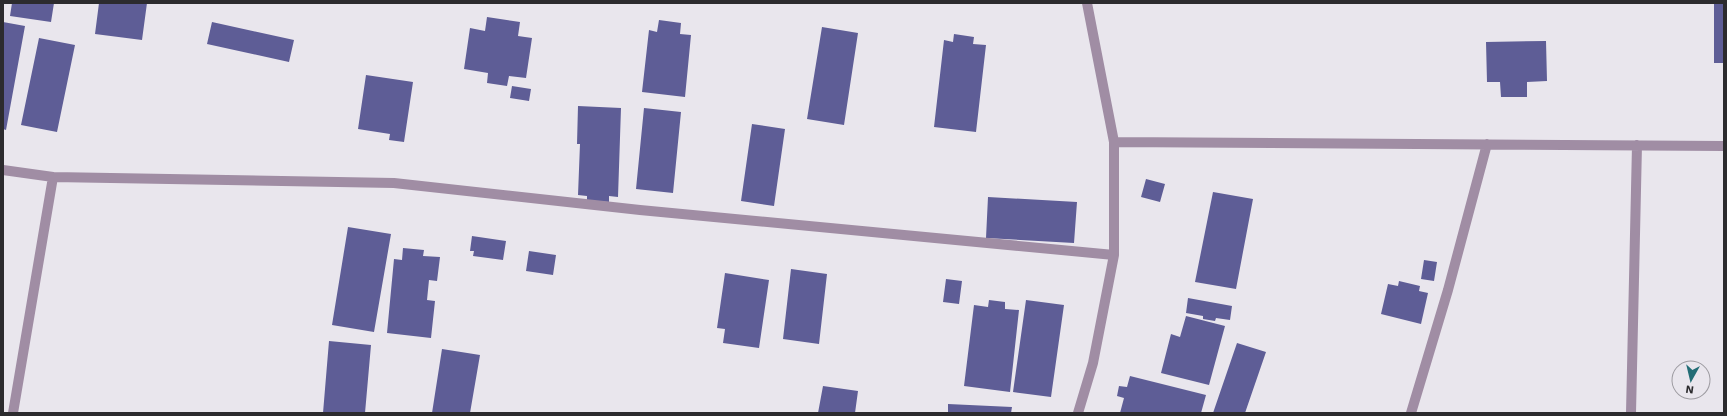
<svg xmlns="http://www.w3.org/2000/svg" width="1727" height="416" viewBox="0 0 1727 416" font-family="'Work Sans',sans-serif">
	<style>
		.building { fill: #5e5d96 }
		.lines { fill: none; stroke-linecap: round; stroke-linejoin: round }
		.minor { stroke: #a08da4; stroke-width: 10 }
	</style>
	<rect width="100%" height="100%" fill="#e9e6ed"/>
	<path class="building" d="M12 3H54L51 22 10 16Z
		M99 3H147L142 40 95 34Z
		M1714 3H1724V63H1714Z
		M487 17 520 22 518 36 532 38 526 78 509 76 507 86 487 83 488 73 464 69 470 28 485 31Z
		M659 20 681 23 680 34 691 35 685 97 642 92 649 30 657 32Z
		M3 22 25 26 6 130 3 129Z
		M212 22 294 40 289 62 207 44Z
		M822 27 858 33 844 125 807 119Z
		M954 34 974 37 973 44 986 45 976 132 934 127 944 40 953 42Z
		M39 38 75 45 57 132 21 125Z
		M1546 41 1547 81 1527 82V97H1501L1500 82H1487L1486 42Z
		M366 75 413 82 404 142 389 140 390 134 358 129Z
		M512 86 531 89 529 101 510 98Z
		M578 106 621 108 618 197 609 196V202L587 201V196L578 195 580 144H577Z
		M644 108 681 112 673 193 636 189Z
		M752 124 785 129 774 206 741 201Z
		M1146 179 1165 184 1160 202 1141 197Z
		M1213 192 1253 199 1236 289 1195 282Z
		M988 197 1077 202 1074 243 986 238Z
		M348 227 391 234 374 332 332 325Z
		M472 236 506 241 503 260 473 256 474 251H470Z
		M403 248 424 250 423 256 440 257 437 281 429 280 427 300 435 301 431 338 387 333 394 259 402 260Z
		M529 251 556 255 553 275 526 271Z
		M1424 260 1437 262 1434 281 1421 279Z
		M791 269 827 274 819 344 783 339Z
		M725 273 769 280 759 348 723 343 725 329 717 328Z
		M946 279 962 281 959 304 943 302Z
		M1399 281 1420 286 1419 291 1428 293 1421 324 1381 314 1388 284 1398 286Z
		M1188 298 1232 306 1230 320 1216 318 1215 321 1203 319V316L1186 313Z
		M989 300 1005 302V309L1019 310 1010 392 964 386 974 305 988 307Z
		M1026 300 1064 305 1051 397 1013 392Z
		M1186 316 1225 326 1209 385 1161 373 1171 334 1180 337Z
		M329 341 371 345 365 413H323Z
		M1237 343 1266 352 1245 413H1213Z
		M442 349 480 355 470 413H432Z
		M1130 376 1206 395 1201 413H1120L1124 398 1117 396 1119 386 1127 387Z
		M823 386 858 391 855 413H818Z
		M948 404 1012 407 1011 413H948Z"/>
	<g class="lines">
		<path class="minor" d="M1114 142 1724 146
			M3 170 53 177 394 183 640 210 1114 255
			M13 413 53 177
			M1078 413 1093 363 1114 255V142L1087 3
			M1411 413 1448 290 1487 144
			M1631 413 1637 145"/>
	</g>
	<rect width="1727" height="416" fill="none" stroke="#2c2b2e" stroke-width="8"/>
	<g transform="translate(1691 380) rotate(188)"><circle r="19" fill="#e9e6ed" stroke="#9d9ba1"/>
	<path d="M0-3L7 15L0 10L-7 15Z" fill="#236d76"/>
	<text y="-6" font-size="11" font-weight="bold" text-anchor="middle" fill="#2c2b2e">N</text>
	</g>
</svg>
